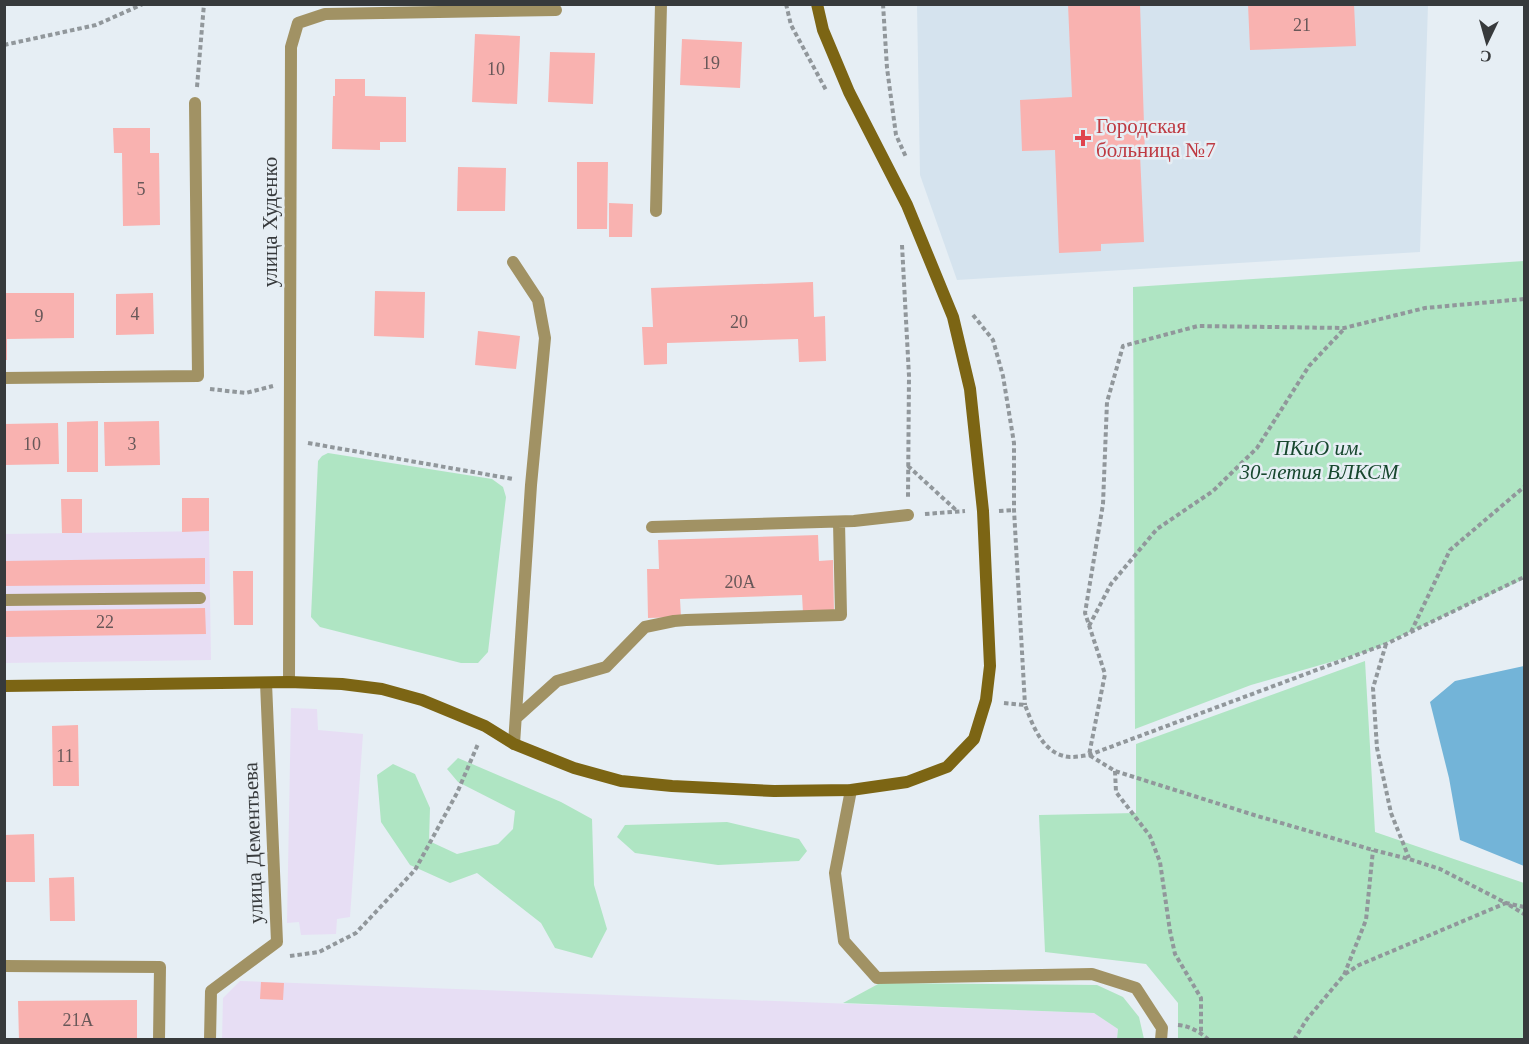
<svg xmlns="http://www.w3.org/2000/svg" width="1529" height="1044" viewBox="0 0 1529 1044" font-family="'Times New Roman',serif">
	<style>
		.built { fill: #d5e3ee }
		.industrial { fill: #e7def4 }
		.green { fill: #afe5c3 }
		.water { fill: #73b4d8 }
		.building { fill: #f9b2b0 }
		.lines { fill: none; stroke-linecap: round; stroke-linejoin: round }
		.path { stroke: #91979b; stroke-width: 4; stroke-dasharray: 4.5 3; stroke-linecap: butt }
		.lane { stroke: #a19264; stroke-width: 12 }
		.street { stroke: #a19264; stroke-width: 12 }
		.secondary { stroke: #7c6514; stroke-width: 12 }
		.health-dot { fill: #e0444e; stroke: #e6eef4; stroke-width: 2 }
		.labels { text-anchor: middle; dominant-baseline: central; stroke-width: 5; stroke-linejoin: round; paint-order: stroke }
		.number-label { font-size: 18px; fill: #685859 }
		.health-label { font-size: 21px; fill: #be3a42; stroke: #e6eef4; text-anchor: start }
		.street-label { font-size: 21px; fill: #373a3c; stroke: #e6eef4 }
		.park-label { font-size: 21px; font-style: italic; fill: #17472e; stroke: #e6eef4 }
	</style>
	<rect width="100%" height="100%" fill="#e6eef4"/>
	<path class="built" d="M917 5H1428L1420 252 957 280 920 175Z"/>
	<path class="industrial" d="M209 531 211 660 5 663 4 534Z
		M291 708 317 709 318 730 363 734 350 917 337 919 336 934 301 935 299 922 287 923Z
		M240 981 1094 1013 1118 1029 1117 1040H222L223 998Z"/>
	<path class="green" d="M1524 261V579L1369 651 1251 685 1135 729 1133 287Z
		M328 453 492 479 503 487 506 497 488 652 478 663H461L320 627 311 617 318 461 322 456Z
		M1365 661 1375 832 1524 883V1039H1178V1003L1146 964 1045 952 1039 815 1136 813V744Z
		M458 758 561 802 592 819 594 885 607 929 592 958 555 948 541 923 477 873 450 883 410 865 381 822 377 775 393 764 415 774 430 808 429 841 457 854 498 844 513 829 515 811 458 782 447 769Z
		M727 822 799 839 807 851 799 861 718 865 635 853 617 837 625 825Z
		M880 983 1097 985 1123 997 1139 1017 1144 1039H1117L1118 1029 1094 1013 843 1003Z"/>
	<path class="water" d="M1524 666V866L1460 840 1449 778 1430 702 1455 681Z"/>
	<path class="building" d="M1068 4H1140L1145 154H1140L1144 242 1101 244V251L1059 253 1055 150 1022 151 1020 100 1072 97Z
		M1248 4H1354L1356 46 1250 50Z
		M475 34 520 36 517 104 472 102Z
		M682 39 742 42 740 88 680 85Z
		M550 52 595 53 593 104 548 102Z
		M335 79H365V96L406 97V142H380V150L332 149 333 96H335Z
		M113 128H150V153H159L160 225 123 226 122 153H114Z
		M577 162H608L607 229H577Z
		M458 167 506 168 505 211H457Z
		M609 203 633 204 632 237H609Z
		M813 282 814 317 825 316 826 361 799 362 798 339 667 343V364L644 365 642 327H653L651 288Z
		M375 291 425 292 424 338 374 336Z
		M4 293H74V338L7 339V360H4Z
		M153 293 154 334 116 335V294Z
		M478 331 520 336 516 369 475 365Z
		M98 421V472H67V422Z
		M159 421 160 465 105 466 104 422Z
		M58 423 59 464 4 465V424Z
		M182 498H209V531L182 532Z
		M61 499H82V533H62Z
		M818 535 819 561 833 560 834 612 803 613 802 595 680 599 681 617 648 618 647 569H659L658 540Z
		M205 558V584L4 586V561Z
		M233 571H253V625H234Z
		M205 608 206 634 4 637V611Z
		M78 725 79 786H53L52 726Z
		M34 834 35 882H4V835Z
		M74 877 75 921H50L49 878Z
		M261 982 284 983 283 1000 260 999Z
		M137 1000V1040H19L18 1001Z"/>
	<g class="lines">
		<path class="path" d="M786 4 791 25 826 90
			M883 4 887 68 896 135 906 157
			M4 45 96 25 143 4
			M197 87 204 4
			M902 245 909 376 908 498
			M1524 299 1425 308 1344 328 1198 326 1123 346 1107 402 1103 504 1085 613 1105 674 1089 755 1115 771 1254 815 1373 850 1409 859 1440 869 1506 903 1524 907
			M973 315 993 340 1003 376 1014 443V510L1025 705
			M210 389 246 393 273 386
			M308 443 513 479
			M908 466 957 511
			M999 511 1014 510
			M925 514 965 511
			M1089 626 1111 584 1157 529 1213 491 1257 448 1309 366 1344 329
			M1411 632 1450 550 1524 487
			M1386 644 1373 688 1377 748 1391 813 1409 858
			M1004 703 1025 705C1033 726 1043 755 1070 757 1076 757 1083 756 1089 755L1386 644 1524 577
			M1115 771 1116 792 1150 836 1160 862 1170 931 1175 954 1201 998V1033
			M290 956 319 952 356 933 415 870 457 793 478 744
			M1345 974 1359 965 1506 903 1524 914
			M1178 1025C1190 1026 1200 1032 1209 1040
			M1294 1040 1307 1019 1344 975 1366 920 1373 850"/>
		<path class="lane" d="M656 211 661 4
			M513 262 538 300 545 338 531 485 514 744
			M4 378 198 376 195 103
			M652 527 854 521 908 515
			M4 600 200 598
			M516 718 557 681 606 667 645 627 674 621 686 620 841 615 839 522
			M851 790 835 873 844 941 877 978 1092 974 1136 988 1162 1028 1161 1040
			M4 966 160 967 159 1040"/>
		<path class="street" d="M289 682 291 47 298 23 325 14 556 10
			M210 1040 211 991 277 942 266 683"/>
		<path class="secondary" d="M4 686 289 682 342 684 382 689 422 700 485 726 514 744 574 768 621 781 672 786 774 791 851 790 907 782 947 767 974 739 986 700 990 666 983 511 970 389 953 317 907 205 849 92 823 30 817 4"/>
	</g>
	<path class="health-dot" d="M1080 129h6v6h6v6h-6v6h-6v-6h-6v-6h6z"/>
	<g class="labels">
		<g class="number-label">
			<text x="1302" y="25">21</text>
			<text x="711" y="63">19</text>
			<text x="496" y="69">10</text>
			<text x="141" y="189">5</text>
			<text x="135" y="314">4</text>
			<text x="39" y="316">9</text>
			<text x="739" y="322">20</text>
			<text x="32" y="444">10</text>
			<text x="132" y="444">3</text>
			<text x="740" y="582">20А</text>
			<text x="105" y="622">22</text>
			<text x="65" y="756">11</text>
			<text x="78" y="1020">21А</text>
		</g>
		<g class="health-label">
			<text x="1096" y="126">Городская<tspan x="1096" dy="24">больница №7</tspan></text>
		</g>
		<g class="street-label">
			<text transform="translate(270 222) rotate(-90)">улица Худенко</text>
			<text transform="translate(253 843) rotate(-92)">улица Дементьева</text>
		</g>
		<g class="park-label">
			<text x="1319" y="448">ПКиО им.<tspan x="1319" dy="24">30-летия ВЛКСМ</tspan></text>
		</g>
	</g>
	<rect width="1529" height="1044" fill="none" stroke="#373a3c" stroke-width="12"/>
	<g transform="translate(1487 42) rotate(185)" stroke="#e6eef4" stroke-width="4.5" paint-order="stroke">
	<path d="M0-4.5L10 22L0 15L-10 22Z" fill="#373a3c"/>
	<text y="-9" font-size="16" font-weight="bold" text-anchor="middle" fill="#373a3c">С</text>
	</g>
</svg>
